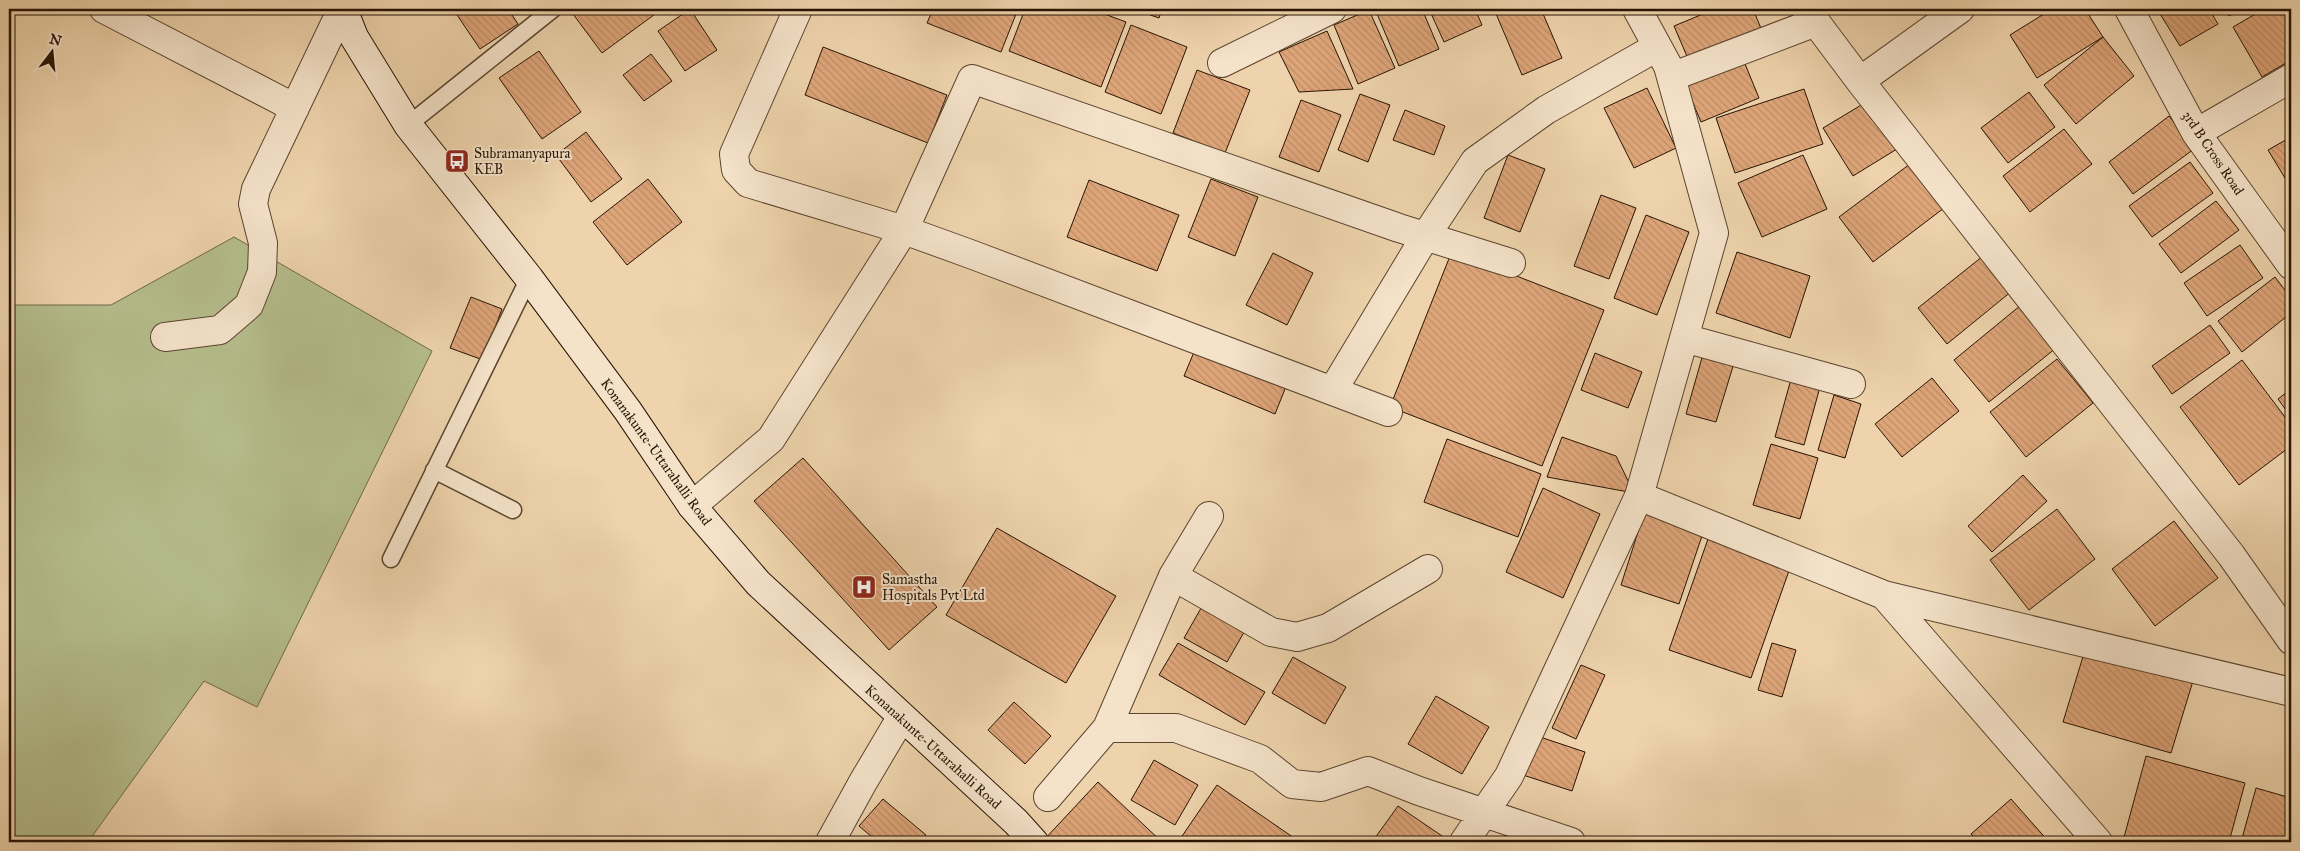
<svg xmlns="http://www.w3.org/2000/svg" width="2300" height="851" viewBox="0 0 2300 851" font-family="'IM FELL Great Primer',serif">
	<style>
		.grass { fill: #b5bd8c; stroke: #6e6848 }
		.building { fill: url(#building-back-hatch); stroke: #271403 }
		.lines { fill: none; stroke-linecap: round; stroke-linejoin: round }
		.service-casing { stroke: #59442d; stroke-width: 19 }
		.minor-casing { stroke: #59442d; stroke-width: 30 }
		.secondary-casing { stroke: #271403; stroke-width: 30 }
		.service { stroke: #f4e2c9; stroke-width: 16 }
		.minor { stroke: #f4e2c9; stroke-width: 28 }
		.secondary { stroke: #f4e2c9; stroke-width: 28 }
		.labels { text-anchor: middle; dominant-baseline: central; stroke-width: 4; stroke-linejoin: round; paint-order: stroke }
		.poi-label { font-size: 14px; fill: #271403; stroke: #f4e2c9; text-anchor: start }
		.street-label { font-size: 14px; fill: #271403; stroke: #f4e2c9 }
	</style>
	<defs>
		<pattern id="building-back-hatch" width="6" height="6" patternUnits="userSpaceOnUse" patternTransform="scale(1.25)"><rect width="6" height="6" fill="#dea579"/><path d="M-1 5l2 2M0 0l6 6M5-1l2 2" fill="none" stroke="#be8d67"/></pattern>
	</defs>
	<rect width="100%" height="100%" fill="#eed3ac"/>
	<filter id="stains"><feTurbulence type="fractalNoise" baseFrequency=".004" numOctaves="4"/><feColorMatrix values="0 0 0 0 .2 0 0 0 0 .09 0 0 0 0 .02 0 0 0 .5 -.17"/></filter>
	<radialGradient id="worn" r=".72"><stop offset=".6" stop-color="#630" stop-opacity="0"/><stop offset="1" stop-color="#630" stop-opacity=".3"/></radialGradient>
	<path class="grass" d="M234 237 432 351 257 707 204 681 93 835 91 842H9V305H111Z"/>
	<path class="building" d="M453 9H508L518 24 480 49Z
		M572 9H662L602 53 570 10Z
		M690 9 717 50 685 71 658 31Z
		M933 9H1018L1001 52 927 23Z
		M1025 9H1091L1126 22 1101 87 1009 51Z
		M1133 9H1162L1159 18Z
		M1375 9H1422L1439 49 1399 66Z
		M1429 9H1475L1482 25 1444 42Z
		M1494 9H1541L1562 58 1522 75Z
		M1715 9H1753L1765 38 1692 68 1674 26Z
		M2052 9H2085L2103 37 2037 78 2010 35Z
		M2157 9H2209L2218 24 2180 46Z
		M2225 9H2242L2229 16Z
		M2264 9H2281L2291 26V60L2262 77 2233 27Z
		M1369 10 1395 68 1358 84 1334 25Z
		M1131 25 1187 47 1161 114 1105 92Z
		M1327 31 1353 89 1299 92 1279 52Z
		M2103 37 2134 76 2076 124 2044 85Z
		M823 47 947 95 928 143 805 95Z
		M539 51 581 112 542 139 499 78Z
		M651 54 672 81 644 101 623 75Z
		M1743 59 1759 98 1701 122 1684 82Z
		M1197 70 1250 90 1225 153 1173 133Z
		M1647 88 1676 148 1634 168 1604 108Z
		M1804 89 1823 144 1735 173 1716 118Z
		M2029 92 2055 127 2008 163 1981 128Z
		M1360 94 1390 105 1368 162 1338 150Z
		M1301 100 1341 115 1319 172 1279 157Z
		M1868 101 1897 149 1853 176 1823 128Z
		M1405 110 1445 126 1434 155 1393 140Z
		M2169 116 2194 149 2133 194 2109 162Z
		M2064 129 2092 164 2030 212 2003 176Z
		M586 132 622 179 591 202 556 155Z
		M2291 137V188L2268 150Z
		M1508 155 1545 169 1520 232 1484 218Z
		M1803 155 1827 209 1762 237 1738 183Z
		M1914 161 1948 205 1873 262 1839 217Z
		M2190 162 2213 193 2152 237 2129 206Z
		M648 179 682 222 627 265 593 222Z
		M1211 179 1258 197 1235 256 1188 237Z
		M1089 180 1179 215 1157 271 1067 237Z
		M1601 195 1636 208 1609 279 1574 266Z
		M2216 201 2239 230 2181 273 2159 244Z
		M1646 215 1689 232 1657 315 1614 298Z
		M2240 245 2263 278 2207 316 2184 283Z
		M1452 251 1604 310 1542 466 1390 407Z
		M1737 252 1810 276 1790 338 1716 313Z
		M1273 253 1313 273 1287 325 1246 305Z
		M1983 256 2012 291 1947 344 1918 308Z
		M2275 277 2291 298V313L2242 352 2218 321Z
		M471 297 502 309 483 360 450 348Z
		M2021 305 2056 348 1989 402 1954 360Z
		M2210 325 2230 353 2172 394 2152 366Z
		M1199 340 1289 379 1275 414 1184 376Z
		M1595 353 1642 372 1628 408 1581 390Z
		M1703 354 1734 363 1716 422 1686 414Z
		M2057 359 2093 403 2026 457 1990 412Z
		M2242 360 2291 425V446L2239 485 2180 407Z
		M1932 378 1959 411 1902 457 1875 424Z
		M1791 379 1820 387 1804 445 1775 437Z
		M2291 389V417L2278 399Z
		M1834 395 1861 404 1845 458 1818 450Z
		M1562 437 1616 456 1634 493 1547 477Z
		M1447 439 1541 474 1518 537 1424 502Z
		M1771 444 1818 458 1800 519 1753 505Z
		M803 458 937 607 889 650 754 501Z
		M2023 475 2047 501 1992 552 1968 526Z
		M1543 488 1600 514 1563 598 1506 572Z
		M1646 507 1705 527 1679 604 1621 585Z
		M2057 509 2095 559 2029 610 1990 560Z
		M2174 521 2218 578 2155 626 2112 569Z
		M997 528 1116 596 1066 683 946 615Z
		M1708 539 1790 568 1751 678 1669 650Z
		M1204 603 1247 627 1227 662 1184 638Z
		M1178 643 1265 692 1245 725 1159 675Z
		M1772 643 1796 650 1782 697 1758 690Z
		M2085 650 2193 681 2171 753 2063 722Z
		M1293 657 1346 687 1325 724 1272 693Z
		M1581 665 1605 675 1576 739 1552 728Z
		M1436 696 1489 727 1462 774 1408 744Z
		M1014 702 1051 736 1025 764 988 730Z
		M1537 736 1585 752 1572 791 1523 775Z
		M2146 756 2245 783 2229 842 2123 841Z
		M1154 760 1198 785 1175 825 1131 800Z
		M1098 782 1162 842 1043 841Z
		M1217 785 1300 842H1178Z
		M2256 788 2291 798V842H2241Z
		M883 799 926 835 920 842H878L859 826Z
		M2011 799 2049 842H1978L1971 834Z
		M1398 806 1445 838 1442 842H1372Z
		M1508 830 1525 842H1500Z"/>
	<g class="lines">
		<defs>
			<path id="service" d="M408 125 553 9
				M434 470 513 510
				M391 559 529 278"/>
			<path id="minor" d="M104 9 295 108
				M798 9 734 154 736 170 748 183 904 230 973 255 1388 412
				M1806 9 1860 81
				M1960 9 1860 81 2231 555 2291 640
				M2129 9 2196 133 2291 265
				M1222 63 1332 9
				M1671 77 1816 22
				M2196 133 2291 78
				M165 337 220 330 249 305 262 272 263 243 253 204 256 189 342 9
				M1684 338 1851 384
				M1333 390 1425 237 1475 161 1546 110 1657 47
				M1639 496 1884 595 2291 692
				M692 506 771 439 904 230 972 79 1399 228 1511 263
				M1173 576 1271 632 1297 637 1328 628 1428 569
				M1884 595 2098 842
				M1107 728 1173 576 1209 516
				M1048 797 1107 728H1176L1260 759 1292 784 1321 787 1368 771 1419 791 1571 842
				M830 842 863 782 901 718
				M1464 842 1509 776 1639 496 1714 233 1668 66 1637 9"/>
			<path id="secondary" d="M343 9 354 37 408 125 529 278 628 411 692 506 758 583 1016 822 1034 842"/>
		</defs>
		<use href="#service" class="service-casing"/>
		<use href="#minor" class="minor-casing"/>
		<use href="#secondary" class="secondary-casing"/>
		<use href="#service" class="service"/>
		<use href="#minor" class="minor"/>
		<use href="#secondary" class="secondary"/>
	</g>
	<defs>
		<symbol id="bus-square" viewBox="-11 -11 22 22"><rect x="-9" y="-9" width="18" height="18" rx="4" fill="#8f2418" stroke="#f4e2c9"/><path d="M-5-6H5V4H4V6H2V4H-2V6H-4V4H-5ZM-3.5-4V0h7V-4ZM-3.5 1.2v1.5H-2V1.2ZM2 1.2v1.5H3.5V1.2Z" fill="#fff"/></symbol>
		<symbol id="hospital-square" viewBox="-11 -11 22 22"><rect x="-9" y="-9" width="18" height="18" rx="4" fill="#8f2418" stroke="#f4e2c9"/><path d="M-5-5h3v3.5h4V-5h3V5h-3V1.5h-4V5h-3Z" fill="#fff"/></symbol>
	</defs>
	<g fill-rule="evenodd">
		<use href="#bus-square" x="443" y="147" width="28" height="28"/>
		<use href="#hospital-square" x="850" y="573" width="28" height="28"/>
	</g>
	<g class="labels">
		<g class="poi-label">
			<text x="474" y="153">Subramanyapura<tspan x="474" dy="16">KEB</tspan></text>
			<text x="882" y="579">Samastha<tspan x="882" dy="16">Hospitals Pvt Ltd</tspan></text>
		</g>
		<g class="street-label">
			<text transform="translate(2213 153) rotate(56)">3rd B Cross Road</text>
			<text transform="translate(656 452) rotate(54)">Konanakunte-Uttarahalli Road</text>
			<text transform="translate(933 747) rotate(42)">Konanakunte-Uttarahalli Road</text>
		</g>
	</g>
	<rect width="2300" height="851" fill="none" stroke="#eed3ac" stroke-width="30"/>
	<rect x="10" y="10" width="2280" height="831" fill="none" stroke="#271403" stroke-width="2.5"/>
	<rect x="15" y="15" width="2270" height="821" fill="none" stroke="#271403"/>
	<g transform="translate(52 52) rotate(16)" stroke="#f4e2c9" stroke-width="4" paint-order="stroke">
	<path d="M0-4L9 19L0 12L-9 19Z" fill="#271403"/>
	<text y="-8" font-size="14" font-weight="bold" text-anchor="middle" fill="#271403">N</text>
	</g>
	<rect width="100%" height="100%" filter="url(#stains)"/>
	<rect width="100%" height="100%" fill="url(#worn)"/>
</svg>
